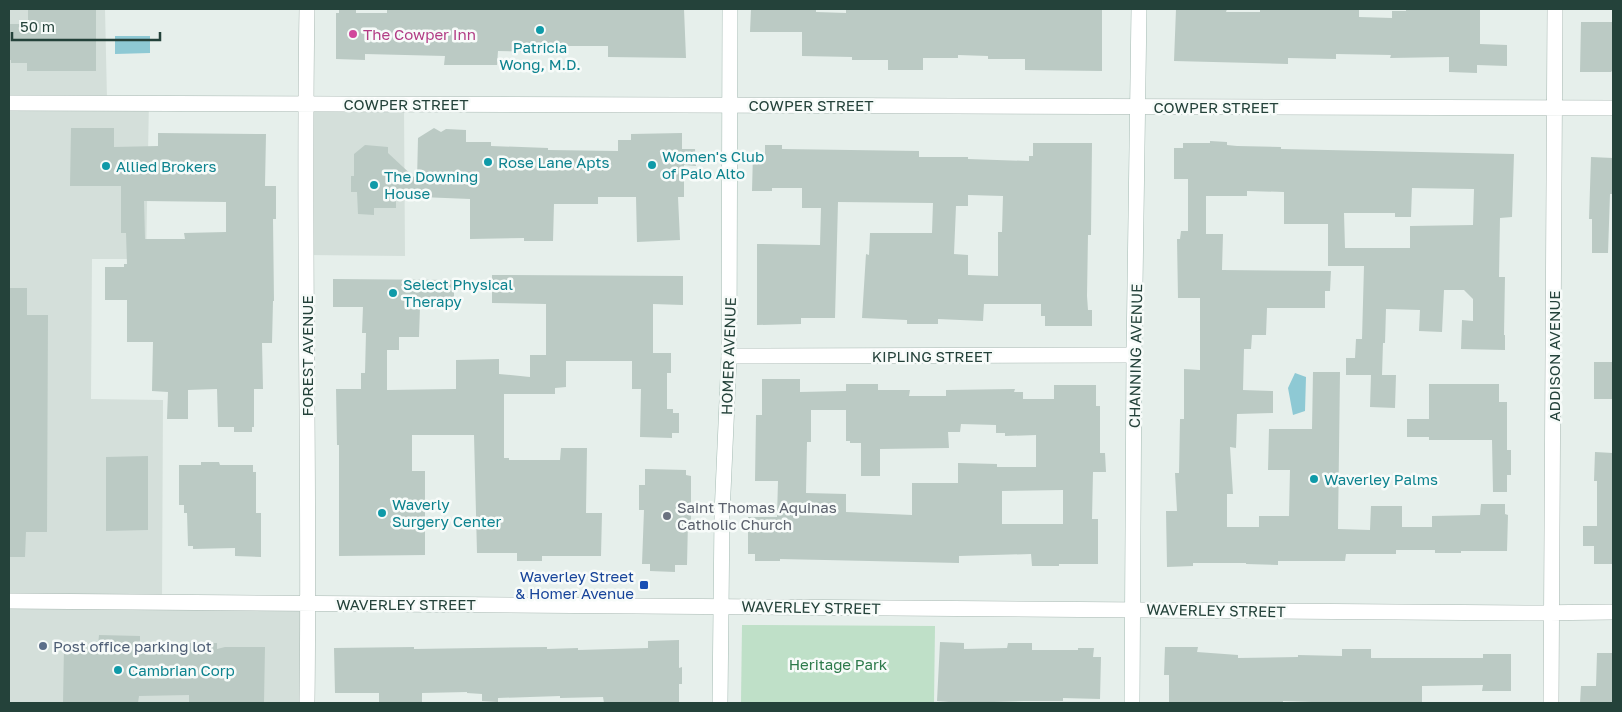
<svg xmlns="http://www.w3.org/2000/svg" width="1622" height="712" viewBox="0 0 1622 712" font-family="'Golos Text',sans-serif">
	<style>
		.built { fill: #d4dfda }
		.green { fill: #bfe0c8 }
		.water { fill: #8ec9d4 }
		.building { fill: #bbcac4; fill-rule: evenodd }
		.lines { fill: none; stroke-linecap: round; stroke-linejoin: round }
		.street-casing { stroke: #a8b8b2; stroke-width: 16 }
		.secondary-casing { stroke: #a4bbb3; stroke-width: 16 }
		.street { stroke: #fff; stroke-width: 15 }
		.secondary { stroke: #fff; stroke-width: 15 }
		.culture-dot { fill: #0f9aa8; stroke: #f7fbf9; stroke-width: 2 }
		.hotel-dot { fill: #d1479c; stroke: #f7fbf9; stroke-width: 2 }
		.worship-dot { fill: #6b7280; stroke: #f7fbf9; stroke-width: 2 }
		.transit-dot { fill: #1a4fb4; stroke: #f7fbf9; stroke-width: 2 }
		.service-dot { fill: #5c6f8a; stroke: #f7fbf9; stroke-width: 2 }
		.labels { text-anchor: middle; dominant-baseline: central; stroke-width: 5; stroke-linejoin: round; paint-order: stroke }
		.hotel-label { font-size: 15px; fill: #b23c85; stroke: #f7fbf9; text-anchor: start }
		.culture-label { font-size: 15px; fill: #0d838f; stroke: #f7fbf9; text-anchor: start }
		.street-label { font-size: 15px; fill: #24423a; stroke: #f7fbf9 }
		.worship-label { font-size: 15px; fill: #5b616d; stroke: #f7fbf9; text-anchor: start }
		.transit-label { font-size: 15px; fill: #164399; stroke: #f7fbf9; text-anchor: end }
		.service-label { font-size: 15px; fill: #4e5e75; stroke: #f7fbf9; text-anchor: start }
		.park-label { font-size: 15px; fill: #2d7a4b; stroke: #f7fbf9 }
	</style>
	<rect width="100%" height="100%" fill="#e6efeb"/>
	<path class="built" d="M9 9H105L107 99 149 100 146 259H92L91 399 163 400 162 602 309 604 307 703H9Z
		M306 104 404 107 405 256 307 255Z"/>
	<path class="green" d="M742 625 935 626 934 703H741Z"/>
	<path class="water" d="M115 36H150V53L115 54Z
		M1295 373 1306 377 1305 411 1293 415 1288 388Z"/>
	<path class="building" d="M28 9H96V71H27V63H11V60H9V24H28Z
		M339 9H356V13H387V9H684L686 58 608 57V46H553V52L498 51 497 65H444L445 56 365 54V60L336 59V13H339Z
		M751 9H816V12L846 13V10L848 9H1102V71L1025 70V59H988V56L958 55V58H923V70H888V60H852V57L802 56V32H750Z
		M1176 9H1227L1226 12H1260V9H1359V17L1392 18V11H1406V9H1480V44L1507 45V66L1477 65V73L1449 72V57L1390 58 1391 55 1336 54V59L1288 58V64L1174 61Z
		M1581 22H1613V70L1611 72H1580Z
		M71 128H114V147L158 146V133L266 134 265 186H276V219H273L274 301H273L272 343H262L263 389H254V427H252V432H234V427H218L217 389 188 390V419H167L168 392 152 391 153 342H127V300H105V267H124V264H127L126 233H121V186H70ZM144 201 226 202V232L184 233 185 239H145Z
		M434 128 441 132 446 129 466 130V142H491V146L548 148V150L618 151V140H631V134L682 133V149H695L696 166 684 165V197H678L680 240 637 242 636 197H598V204H554L553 241H524V238L470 239V199L396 196V208H374V215L358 214 357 192H351V176H354V154L365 145 388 147V153L417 180 418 138Z
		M1210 141 1227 142V145L1237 146 1281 147V149L1514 154 1512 217 1500 218 1499 277H1505L1504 335H1505V350L1461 349 1462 320 1473 321V299L1464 290H1444L1442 332 1419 331 1420 310 1386 309 1385 343H1383L1382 375H1396L1395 408 1370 407 1371 375H1346V358H1355L1356 339H1362L1364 266H1328V224H1284V192L1247 191V196H1206V234H1223L1222 270 1331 271 1330 291H1325V308H1267L1266 335H1252L1251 349H1244L1243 390 1273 391V413L1237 414 1236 448 1230 447 1233 494H1227V527H1259V516H1289L1290 470H1268L1269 429H1312L1313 372H1340L1338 529 1370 530 1371 506H1402V527H1432V516L1480 515 1481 504H1505V514L1508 515 1507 551H1461V553H1435V550H1396V554H1346L1345 561H1278V565L1246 564V563H1193V566L1167 567 1166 511H1177L1175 473H1179L1180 419H1184V369L1200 370V298H1178L1177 239H1180L1181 231H1188V179H1174V148H1183V143H1210ZM1412 188 1474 189 1473 225 1410 226V248H1345L1344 213H1395V217H1411Z
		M1033 143H1092L1091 235H1088L1087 296 1088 310H1092V326H1045V316H1041V304H984L983 321 938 319V324H907V320L862 318 866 254 869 255 870 233H932L933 203 838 202 835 318H801V324L757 325V244L820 245 821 208H802V188H772V191H752L753 153 765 154V145H782V149L919 151V157H968V159L1029 161V156H1033ZM968 195 1003 196 1002 232H998V276L968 275V255L954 254 956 206H968Z
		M1591 157 1613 158V194H1610L1608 253H1592V219H1589Z
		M492 275 683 276V305L653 304V353H671V373H667V409H673V413H679V433H672V438L640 437 641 389H632V361H566V387L555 388V394H504V458H509V460H560L561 448H587L586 513H602L601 556H542V561H517V553H477L474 435H412V471H425V555L339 556V445H337L336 389H361V373H365L366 333H362L363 307H333V279L454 280V307H420L419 337H399V350H387V390L456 389V360L499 359V374L530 377V355H546V304L492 303Z
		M9 288H27V315H48L47 532H26L25 557H9Z
		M1594 362H1613V399H1594Z
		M762 379H800V392L846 391V384H878V390H910L909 396H946V390L1015 389 1014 392H1023V399H1054V385H1096V406H1100V453H1105L1106 472H1093L1092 519H1098V564H1059V566H1032L1031 554 959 556V563L780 559V561H755V554H748V517H777L778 481H755L756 415H762ZM811 410H846V441H850V443H861V476H880V449L949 448 948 432H960L961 424 996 425V433H1005V436L1036 435V467H997V464L958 463V483H912V515L846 512V494L806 493 807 442H811ZM1063 490V524H1002V491Z
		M1429 384H1499V402H1507V450H1511V475H1507V492H1493L1492 440H1429V437H1407V419H1429Z
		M1595 452 1613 453V564H1594V546H1583V526H1597V481H1594Z
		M148 456V530L106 531V457Z
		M201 462H219L220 465H253V472H256V513H261V557L235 556V548L193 549V546H188L187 513H184V505H179V465H201Z
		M645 469 686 470V475L691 476V521H688L687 565H675V572L650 571V564H642L644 510H639V485H645Z
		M99 635 140 636V643H217V649L225 647H265L264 703H189V695L139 696 138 703H63L64 646H98Z
		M679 640V668L682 667V684H679V703H604L603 697 560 698V696L498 698V702L482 701V694L467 693V692L422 693V703H379V693H335L334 648 414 647V649L547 647V649L578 648V650L648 648V641Z
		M940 642 964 643V649L1007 648 1008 643H1032V650H1078V648H1094L1093 657H1101L1100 699 1063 698V701H1024L961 703 937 701Z
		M1165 647H1198L1197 652 1238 655V658L1298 657V655L1342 656V649H1371V658H1483V654H1511V691H1482L1483 685 1422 686V703H1341L1283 701V703H1169V675H1164Z
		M1597 653H1613V703H1580L1581 686H1596Z"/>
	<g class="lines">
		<defs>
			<path id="street" d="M307 9C303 240 310 472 307 703
				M9 103 1613 108
				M729 356 1134 355
				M9 601 1528 613 1613 612
				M1551 703 1555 9"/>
			<path id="secondary" d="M720 703 722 515 729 356 730 9
				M1132 703 1134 355 1139 9"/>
		</defs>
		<use href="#street" class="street-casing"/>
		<use href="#secondary" class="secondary-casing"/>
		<use href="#street" class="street"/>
		<use href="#secondary" class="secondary"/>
	</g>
	<g class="culture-dot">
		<circle cx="540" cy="30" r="5"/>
		<circle cx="488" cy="162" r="5"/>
		<circle cx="652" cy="165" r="5"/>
		<circle cx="106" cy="166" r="5"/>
		<circle cx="374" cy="185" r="5"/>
		<circle cx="393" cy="293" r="5"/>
		<circle cx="1314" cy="479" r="5"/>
		<circle cx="382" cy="513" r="5"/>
		<circle cx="118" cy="670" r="5"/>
	</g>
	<circle class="hotel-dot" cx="353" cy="34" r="5"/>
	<circle class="worship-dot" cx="667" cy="516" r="5"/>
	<rect class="transit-dot" x="639" y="580" width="10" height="10" rx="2.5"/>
	<circle class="service-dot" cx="43" cy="646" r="5"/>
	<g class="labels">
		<g class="hotel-label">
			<text x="363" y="34">The Cowper Inn</text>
		</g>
		<g class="culture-label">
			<text x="540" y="47" text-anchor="middle">Patricia<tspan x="540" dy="17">Wong, M.D.</tspan></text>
			<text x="662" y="156">Women's Club<tspan x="662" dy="17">of Palo Alto</tspan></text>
			<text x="498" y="162">Rose Lane Apts</text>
			<text x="116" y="166">Allied Brokers</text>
			<text x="384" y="176">The Downing<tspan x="384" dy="17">House</tspan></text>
			<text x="403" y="284">Select Physical<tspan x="403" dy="17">Therapy</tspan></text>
			<text x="1324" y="479">Waverley Palms</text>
			<text x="392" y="504">Waverly<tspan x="392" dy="17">Surgery Center</tspan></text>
			<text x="128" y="670">Cambrian Corp</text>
		</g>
		<g class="street-label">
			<text x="406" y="104">COWPER STREET</text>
			<text x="811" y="105">COWPER STREET</text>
			<text x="1216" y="107">COWPER STREET</text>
			<text transform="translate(307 356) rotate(-90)">FOREST AVENUE</text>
			<text transform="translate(728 356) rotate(-88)">HOMER AVENUE</text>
			<text x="932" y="356">KIPLING STREET</text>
			<text transform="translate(1135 356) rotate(-89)">CHANNING AVENUE</text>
			<text transform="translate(1554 356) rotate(-90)">ADDISON AVENUE</text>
			<text x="406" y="604">WAVERLEY STREET</text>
			<text transform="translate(811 607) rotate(1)">WAVERLEY STREET</text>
			<text transform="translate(1216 610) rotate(1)">WAVERLEY STREET</text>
		</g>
		<g class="worship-label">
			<text x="677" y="507">Saint Thomas Aquinas<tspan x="677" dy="17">Catholic Church</tspan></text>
		</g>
		<g class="transit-label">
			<text x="634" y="576">Waverley Street<tspan x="634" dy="17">&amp; Homer Avenue</tspan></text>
		</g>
		<g class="service-label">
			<text x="53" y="646">Post office parking lot</text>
		</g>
		<g class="park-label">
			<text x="838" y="664">Heritage Park</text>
		</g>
	</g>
	<rect width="1622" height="712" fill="none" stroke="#24423a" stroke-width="20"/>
	<path d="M12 32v8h148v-8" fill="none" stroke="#24423a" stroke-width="2.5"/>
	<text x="20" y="32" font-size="15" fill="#24423a" stroke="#f7fbf9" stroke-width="4" paint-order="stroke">50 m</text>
</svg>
